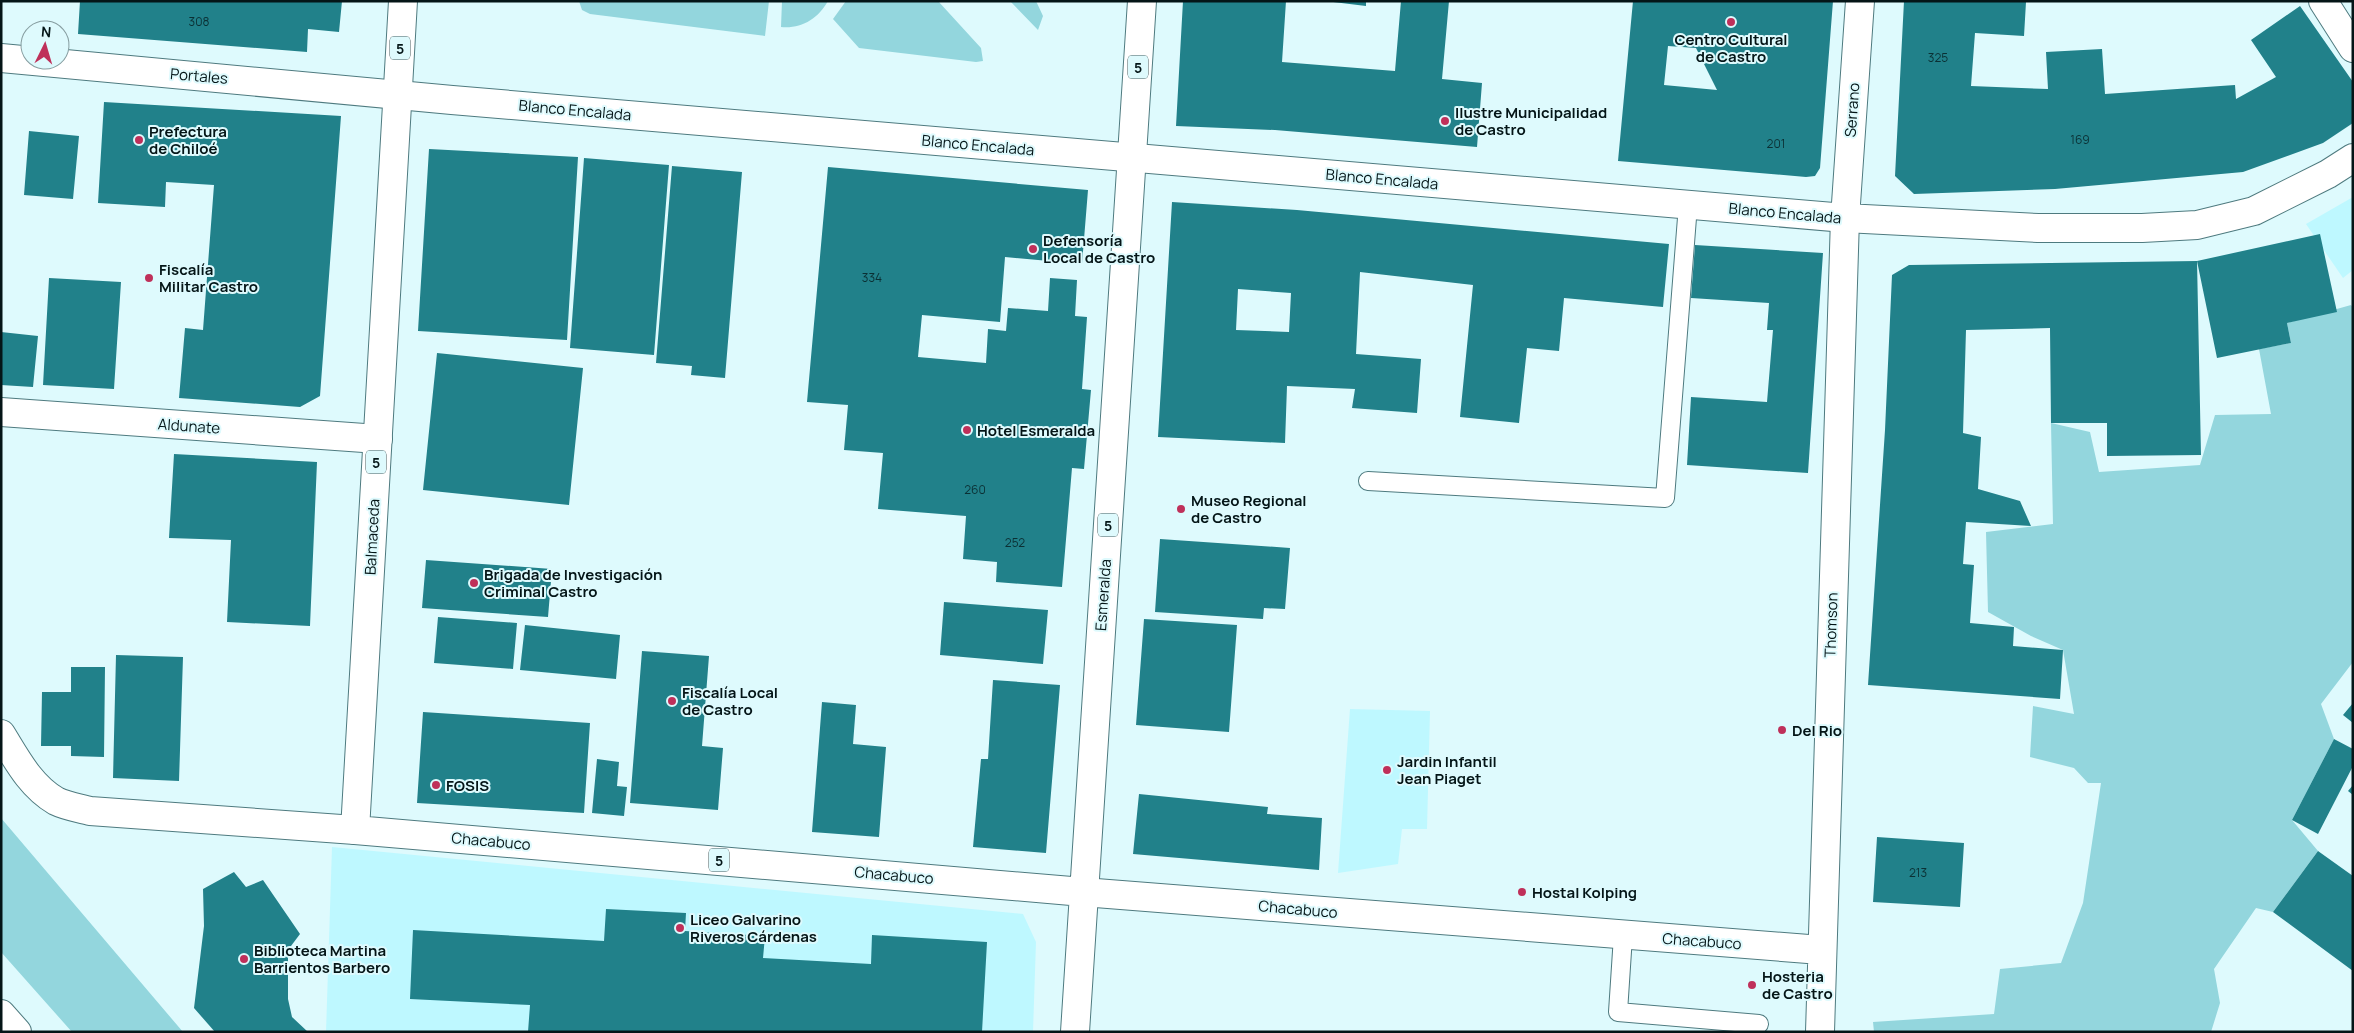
<svg xmlns="http://www.w3.org/2000/svg" width="2354" height="1033" viewBox="0 0 2354 1033" font-family="Manrope,sans-serif">
	<style>
		.built { fill: #bef8ff }
		.green { fill: #93d6dd }
		.building { fill: #21818a; fill-rule: evenodd }
		.lines { fill: none; stroke-linecap: round; stroke-linejoin: round }
		.lane-casing { stroke: #4e7a7f; stroke-width: 20 }
		.street-casing { stroke: #4e7a7f; stroke-width: 30 }
		.secondary-casing { stroke: #4e7a7f; stroke-width: 30 }
		.highway-casing { stroke: #4e7a7f; stroke-width: 30 }
		.lane { stroke: #fff; stroke-width: 18 }
		.street { stroke: #fff; stroke-width: 28 }
		.secondary { stroke: #fff; stroke-width: 28 }
		.highway { stroke: #fff; stroke-width: 28 }
		.poi-dot { fill: #bf305a; stroke: #defafd; stroke-width: 2 }
		.labels { text-anchor: middle; dominant-baseline: central; stroke-width: 4; stroke-linejoin: round; paint-order: stroke }
		.number-label { font-size: 12px; fill: #0b3034 }
		.shield { fill: #defafd; stroke: #455a5c; stroke-width: 1 }
		.shield-label { font-size: 14px; font-weight: bold; fill: #041517 }
		.poi-label { font-size: 15px; font-weight: bold; fill: #041517; stroke: #defafd; text-anchor: start }
		.street-label { font-size: 15px; fill: #041517; stroke: #defafd }
	</style>
	<rect width="100%" height="100%" fill="#defafd"/>
	<path class="built" d="M2353 197V270L2343 278 2306 224Z
		M1350 709 1430 711 1427 829H1402L1398 864 1338 873Z
		M332 847 1023 914 1036 942 1033 1032H326Z"/>
	<path class="green" d="M579 1H769L765 36 590 14 582 10Z
		M782 1H828C818 19 801 29 781 27Z
		M846 1H938L981 48 983 61 976 62 859 48 833 19Z
		M1010 1H1036L1043 16 1038 30Z
		M2351 305 2353 308V662L2321 704 2334 739 2292 820 2318 851 2273 912 2256 908 2214 969 2220 1003 2211 1032H1874L1873 1022 1994 1014 2000 969 2061 963 2083 903 2101 783H2088L2074 768 2030 757 2033 706 2074 714 2063 650 2031 636 1988 612 1986 532 2053 524 2051 423 2090 432 2099 472 2200 465 2215 415 2271 414 2259 349 2291 343 2287 323Z
		M1 818 183 1032H72L1 952Z"/>
	<path class="building" d="M80 1H342L339 32 308 29 307 52 78 34Z
		M1183 1H1286L1282 62 1395 71 1401 1H1449L1442 79 1482 83 1477 147 1275 130 1176 126Z
		M1325 1H1366V6Z
		M1633 1H1833L1820 168 1815 176 1806 177 1618 161ZM1668 46 1696 48 1717 90 1664 85Z
		M1904 1 2026 2 2024 36 1975 33 1971 86 2048 89 2046 52 2102 49 2105 94 2235 85 2236 99 2276 77 2251 40 2300 6 2353 82V123L2323 143 2243 172 2055 189 1914 194 1895 176Z
		M104 102 341 116 320 396 300 407 179 398 185 328 203 330 214 185 166 182 165 207 98 203Z
		M29 131 79 136 73 199 24 195Z
		M429 149 578 157 567 340 418 331Z
		M584 158 669 165 654 355 570 348Z
		M672 166 742 172 725 378 691 375 692 366 656 363Z
		M828 167 1088 190 1082 264 1005 257 1000 322 922 315 918 357 986 363 988 329 1006 331 1008 308 1048 311 1050 278 1077 280 1075 316 1087 317 1082 389 1091 390 1084 469 1072 468 1062 587 996 582 997 562 963 559 966 516 878 509 883 453 844 450 848 405 807 402Z
		M1172 202 1297 210 1669 244 1663 307 1564 298 1559 351 1527 348 1519 423 1460 417 1473 285 1360 272 1356 354 1421 359 1417 413 1352 408 1355 389 1287 386 1285 443 1158 437ZM1238 289 1291 293 1289 332 1236 330Z
		M2320 234 2337 312 2287 323 2291 343 2217 358 2197 261Z
		M1695 245 1823 253 1808 473 1687 465 1691 397 1767 402 1773 330H1767L1769 303 1691 298Z
		M2197 261 2201 455 2107 456V423H2051L2050 328 1966 330 1963 433 1981 437 1978 489 2020 501 2031 526 1966 522 1963 564 1974 565 1970 623 2014 627 2013 646 2063 650 2060 699 1868 685 1885 430 1892 275 1909 265Z
		M49 278 121 282 114 389 43 385Z
		M1 332 38 336 33 387 1 385Z
		M437 353 583 368 569 505 423 490Z
		M174 454 317 462 310 626 227 622 231 540 169 538Z
		M1160 539 1290 548 1285 609 1264 608 1263 619 1155 612Z
		M426 560 552 569 548 617 422 608Z
		M944 602 1048 610 1043 664 940 655Z
		M438 617 517 623 513 669 434 663Z
		M1144 619 1237 625 1229 732 1136 725Z
		M525 625 620 635 616 679 520 670Z
		M642 651 709 656 702 746 723 748 718 810 630 803Z
		M116 655 183 657 179 781 113 778Z
		M71 667H105L104 757 71 756V746H41L42 692H71Z
		M993 680 1060 685 1046 853 973 847 981 759H988Z
		M822 702 856 705 853 744 886 747 879 837 812 832Z
		M2353 703V723L2343 715Z
		M423 712 590 723 584 813 417 803Z
		M2334 739 2353 749V766L2318 834 2292 820Z
		M597 759 619 762 617 786 627 787 624 816 592 813Z
		M2353 785V795L2348 791Z
		M1139 794 1268 807 1267 814 1322 818 1319 870 1133 854Z
		M1877 837 1964 843 1960 907 1873 902Z
		M2318 851 2353 876V971L2273 912Z
		M234 872 246 887 263 880 300 934 288 950V999L292 1017 308 1032H215L194 1008 204 926 203 889Z
		M606 909 686 913 685 931 765 936 763 958 871 964 872 935 987 942 982 1032H528L530 1005 410 999 413 930 604 941Z"/>
	<g class="lines">
		<defs>
			<path id="lane" d="M1368 481 1665 498 1688 205
				M1623 936 1618 1012 1759 1024"/>
			<path id="street" d="M2323 1 2353 48
				M1 412 378 439
				M1 734C16 758 30 786 56 801 66 806 79 808 90 811L355 830
				M1083 892 1821 950
				M1820 1032 1845 218"/>
			<path id="secondary" d="M1 58 452 100 1845 218 2038 228H2142L2197 225 2254 211 2328 174 2353 158
				M1845 218 1860 1"/>
			<path id="highway" d="M403 1 355 830 1083 892
				M1 1014 17 1032
				M1075 1032 1142 1"/>
		</defs>
		<use href="#lane" class="lane-casing"/>
		<use href="#street" class="street-casing"/>
		<use href="#secondary" class="secondary-casing"/>
		<use href="#highway" class="highway-casing"/>
		<use href="#lane" class="lane"/>
		<use href="#street" class="street"/>
		<use href="#secondary" class="secondary"/>
		<use href="#highway" class="highway"/>
	</g>
	<g class="poi-dot">
		<circle cx="1731" cy="22" r="5"/>
		<circle cx="1445" cy="121" r="5"/>
		<circle cx="139" cy="140" r="5"/>
		<circle cx="1033" cy="249" r="5"/>
		<circle cx="149" cy="278" r="5"/>
		<circle cx="967" cy="430" r="5"/>
		<circle cx="1181" cy="509" r="5"/>
		<circle cx="474" cy="583" r="5"/>
		<circle cx="672" cy="701" r="5"/>
		<circle cx="1782" cy="730" r="5"/>
		<circle cx="1387" cy="770" r="5"/>
		<circle cx="436" cy="785" r="5"/>
		<circle cx="1522" cy="892" r="5"/>
		<circle cx="680" cy="928" r="5"/>
		<circle cx="244" cy="959" r="5"/>
		<circle cx="1752" cy="985" r="5"/>
	</g>
	<g class="labels">
		<g class="number-label">
			<text x="199" y="21">308</text>
			<text x="1938" y="57">325</text>
			<text x="2080" y="139">169</text>
			<text x="1776" y="143">201</text>
			<text x="872" y="277">334</text>
			<text x="975" y="489">260</text>
			<text x="1015" y="542">252</text>
			<text x="1918" y="872">213</text>
		</g>
		<g class="shield">
			<rect x="390" y="36.5" width="20" height="23" rx="4"/>
			<rect x="1128" y="55.5" width="20" height="23" rx="4"/>
			<rect x="366" y="450.5" width="20" height="23" rx="4"/>
			<rect x="1098" y="513.5" width="20" height="23" rx="4"/>
			<rect x="709" y="848.5" width="20" height="23" rx="4"/>
		</g>
		<g class="shield-label">
			<text x="400" y="48">5</text>
			<text x="1138" y="67">5</text>
			<text x="376" y="462">5</text>
			<text x="1108" y="525">5</text>
			<text x="719" y="860">5</text>
		</g>
		<g class="poi-label">
			<text x="1731" y="39" text-anchor="middle">Centro Cultural<tspan x="1731" dy="17">de Castro</tspan></text>
			<text x="1455" y="112">Ilustre Municipalidad<tspan x="1455" dy="17">de Castro</tspan></text>
			<text x="149" y="131">Prefectura<tspan x="149" dy="17">de Chiloé</tspan></text>
			<text x="1043" y="240">Defensoría<tspan x="1043" dy="17">Local de Castro</tspan></text>
			<text x="159" y="269">Fiscalía<tspan x="159" dy="17">Militar Castro</tspan></text>
			<text x="977" y="430">Hotel Esmeralda</text>
			<text x="1191" y="500">Museo Regional<tspan x="1191" dy="17">de Castro</tspan></text>
			<text x="484" y="574">Brigada de Investigación<tspan x="484" dy="17">Criminal Castro</tspan></text>
			<text x="682" y="692">Fiscalía Local<tspan x="682" dy="17">de Castro</tspan></text>
			<text x="1792" y="730">Del Rio</text>
			<text x="1397" y="761">Jardin Infantil<tspan x="1397" dy="17">Jean Piaget</tspan></text>
			<text x="446" y="785">FOSIS</text>
			<text x="1532" y="892">Hostal Kolping</text>
			<text x="690" y="919">Liceo Galvarino<tspan x="690" dy="17">Riveros Cárdenas</tspan></text>
			<text x="254" y="950">Biblioteca Martina<tspan x="254" dy="17">Barrientos Barbero</tspan></text>
			<text x="1762" y="976">Hosteria<tspan x="1762" dy="17">de Castro</tspan></text>
		</g>
		<g class="street-label">
			<text transform="translate(199 76) rotate(5)">Portales</text>
			<text transform="translate(575 110) rotate(5)">Blanco Encalada</text>
			<text transform="translate(1852 110) rotate(-86)">Serrano</text>
			<text transform="translate(978 145) rotate(5)">Blanco Encalada</text>
			<text transform="translate(1382 179) rotate(5)">Blanco Encalada</text>
			<text transform="translate(1785 213) rotate(5)">Blanco Encalada</text>
			<text transform="translate(189 426) rotate(4)">Aldunate</text>
			<text transform="translate(372 537) rotate(-87)">Balmaceda</text>
			<text transform="translate(1103 595) rotate(-86)">Esmeralda</text>
			<text transform="translate(1831 625) rotate(-88)">Thomson</text>
			<text transform="translate(491 841) rotate(5)">Chacabuco</text>
			<text transform="translate(894 875) rotate(5)">Chacabuco</text>
			<text transform="translate(1298 909) rotate(5)">Chacabuco</text>
			<text transform="translate(1702 941) rotate(4)">Chacabuco</text>
		</g>
	</g>
	<rect width="2354" height="1033" fill="none" stroke="#041517" stroke-width="5"/>
	<g transform="translate(45 45) rotate(5)"><circle r="24" fill="#defafd" stroke="#879ea1"/>
	<path d="M0-4L9 19L0 12L-9 19Z" fill="#bf305a"/>
	<text y="-8" font-size="14" font-weight="bold" text-anchor="middle" fill="#041517">N</text>
	</g>
</svg>
